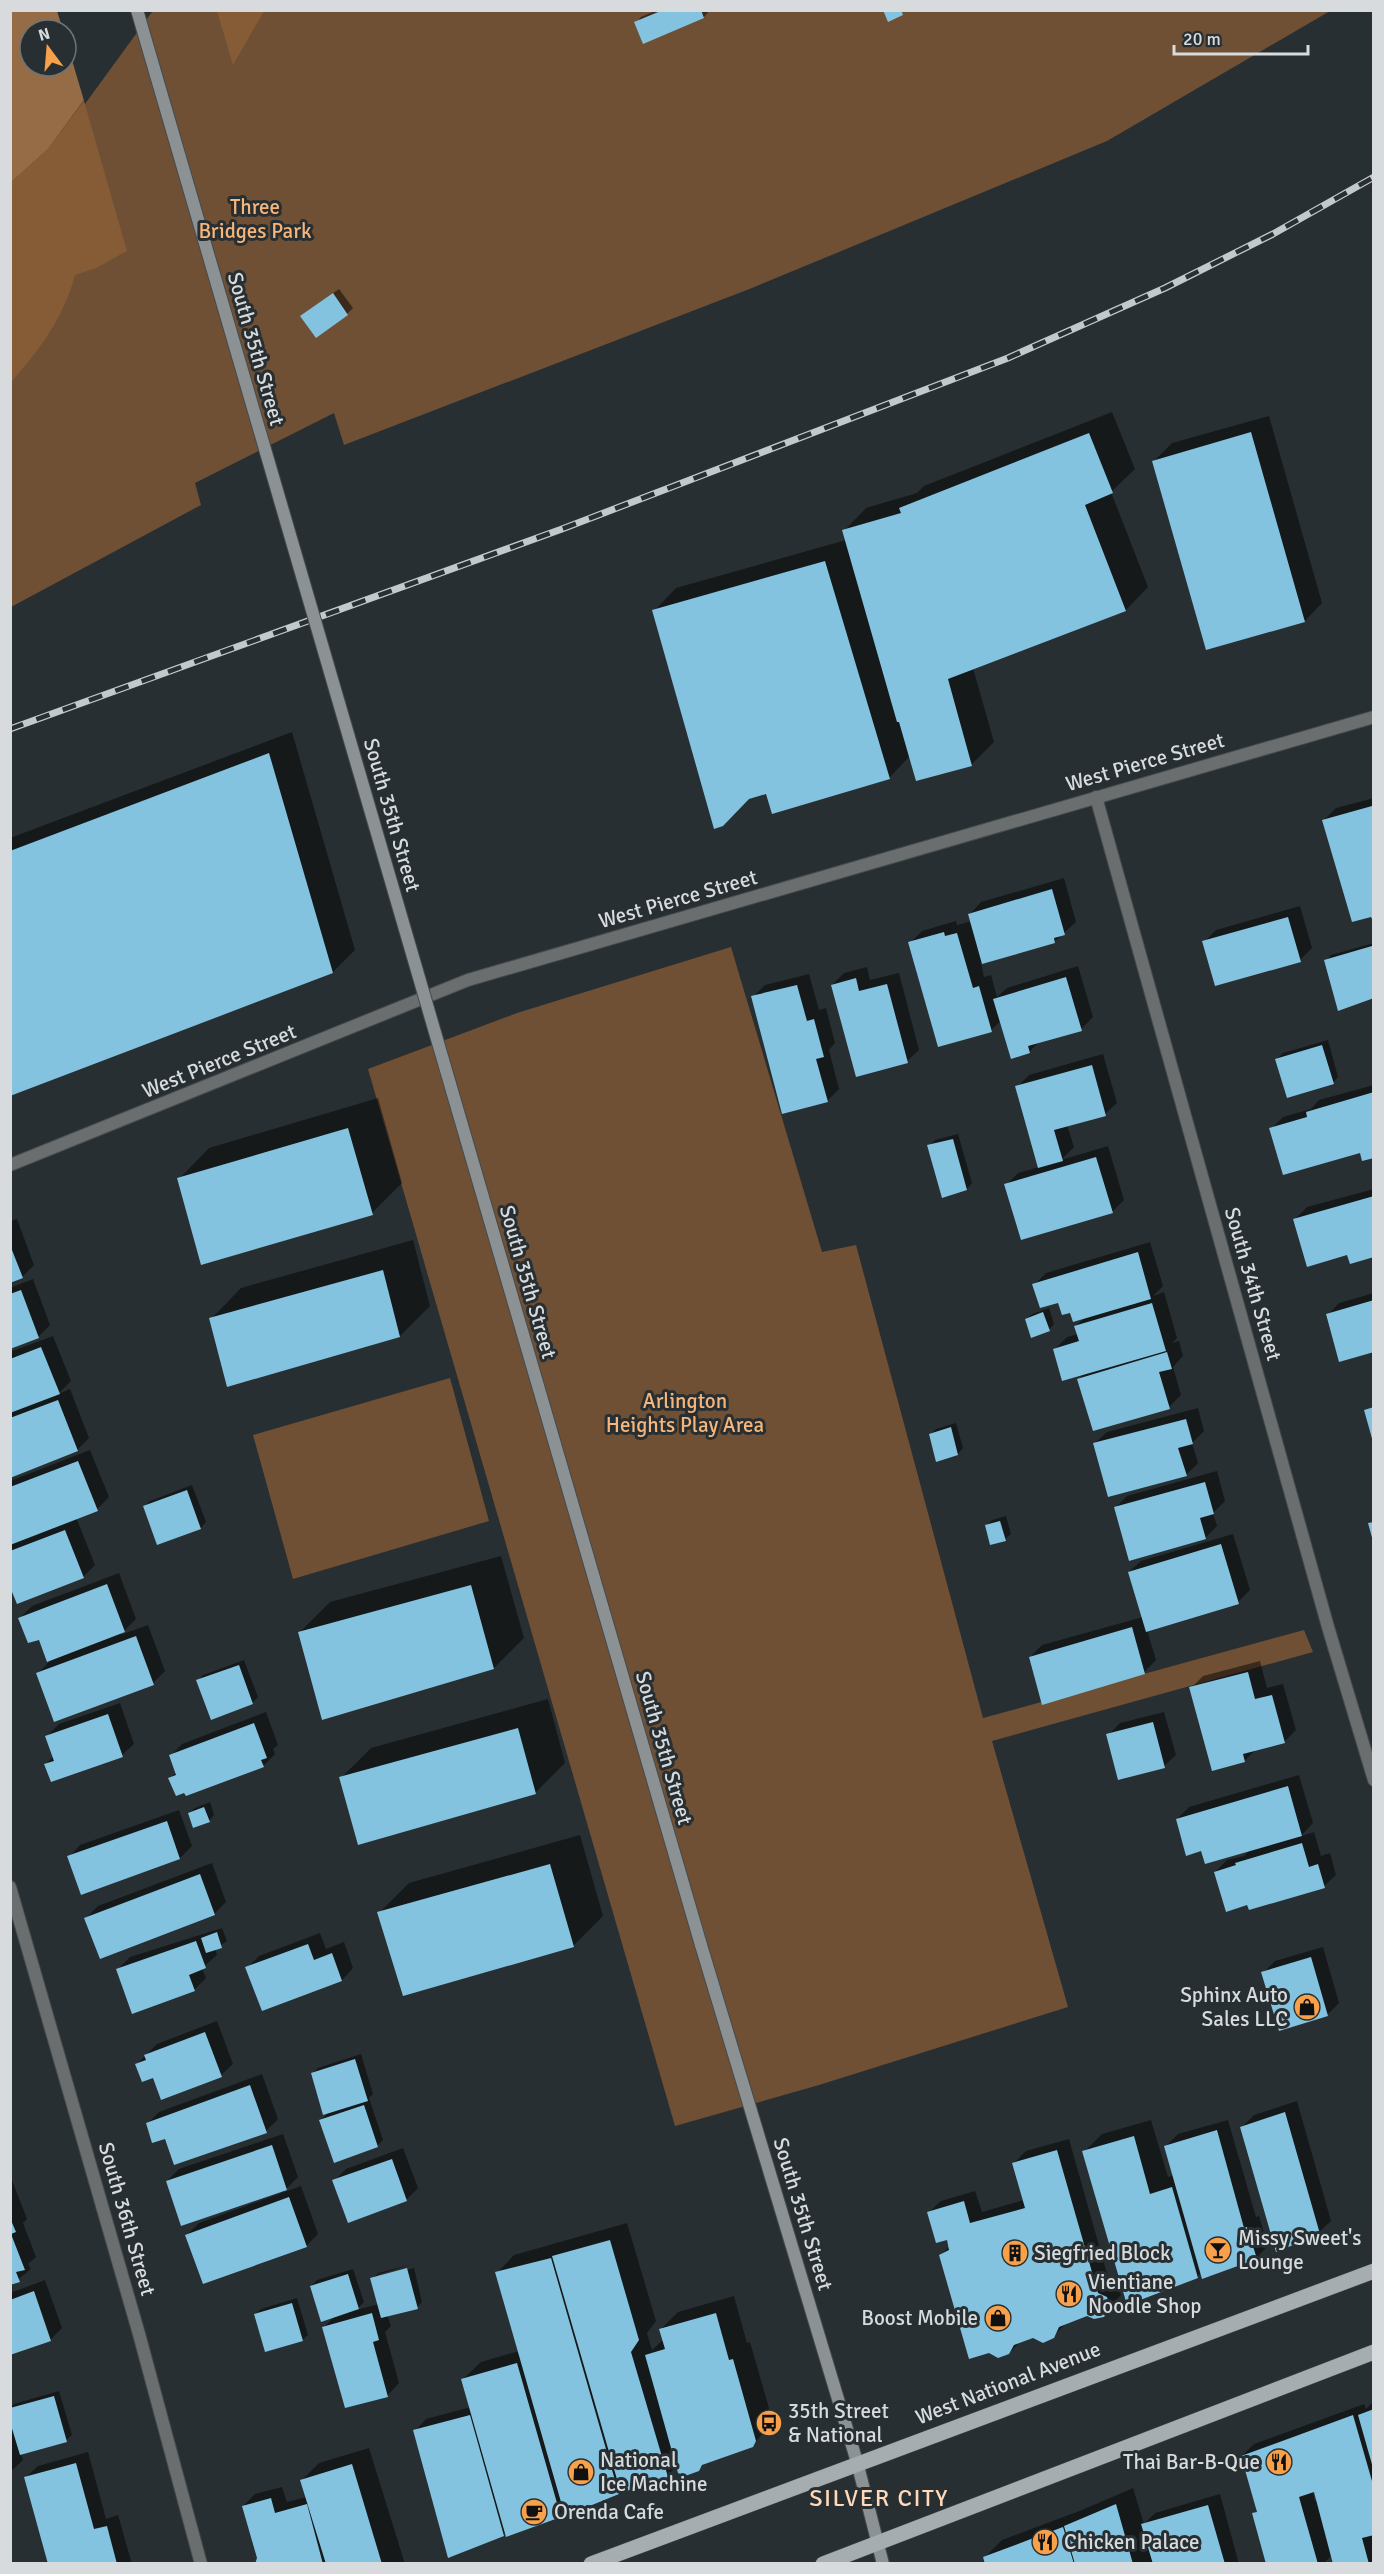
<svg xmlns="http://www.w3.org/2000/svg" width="1384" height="2574" viewBox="0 0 1384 2574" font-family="Signika,sans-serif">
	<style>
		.green { fill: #6f5035 }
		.forest { fill: #855c35 }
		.water { fill: #966c46; fill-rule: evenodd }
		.pier { fill: #282f32 }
		.shadow { fill: #0007; fill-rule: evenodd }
		.building { fill: #84c3e0 }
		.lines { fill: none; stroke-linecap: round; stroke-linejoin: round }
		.street-casing { stroke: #444b4d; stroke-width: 14 }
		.secondary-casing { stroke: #444b4d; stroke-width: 14 }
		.primary-casing { stroke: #444b4d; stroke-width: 16 }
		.street { stroke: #6a6e6f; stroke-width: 12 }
		.secondary { stroke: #8c9194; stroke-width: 12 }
		.primary { stroke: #a6adb0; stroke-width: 15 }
		.rail-casing { stroke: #c3c8ca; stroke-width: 7 }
		.rail { stroke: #282f32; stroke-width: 4.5; stroke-dasharray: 14; stroke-linecap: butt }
		.secondary-bridge-casing { stroke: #444b4d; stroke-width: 14; stroke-linecap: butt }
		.secondary-bridge { stroke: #8c9194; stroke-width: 12 }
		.labels { text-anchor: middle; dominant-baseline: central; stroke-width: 6; stroke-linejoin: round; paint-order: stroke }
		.park-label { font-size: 21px; fill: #f6b57b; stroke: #282f32 }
		.street-label { font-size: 21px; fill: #d7dbdd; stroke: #282f32 }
		.poi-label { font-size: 21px; fill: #d7dbdd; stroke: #282f32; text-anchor: start }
		.quarter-label { font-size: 24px; letter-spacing: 1.5px; fill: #ffd9b9; stroke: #282f32 }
	</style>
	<rect width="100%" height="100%" fill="#282f32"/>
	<path class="green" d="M149 11H1330L1107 141 752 288 344 445 334 413 195 483 201 505 11 607 10 182 48 149Z
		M731 947 822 1252 856 1245 983 1718 1304 1630 1313 1652 992 1741 1068 2007 819 2085 675 2126 368 1069 517 1013Z
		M450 1378 489 1521 293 1579 253 1435Z"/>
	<path class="forest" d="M217 11H264L233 65Z
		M84 101 127 251 96 268 75 275C64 317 39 351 11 382V182L48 149Z"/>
	<path class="water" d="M11 11H149L48 149 11 182ZM30 30H66V66H30Z"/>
	<path class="pier" d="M152 10V12L85 104 66 40V30H63L57 11Z"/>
	<path class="shadow" d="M657 10H709V11L704 17 636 23 641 17Z
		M339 289 353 308 347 314 308 311Z
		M1112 412 1135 469 1111 492 1148 587 1126 610 973 668 994 742 972 764 917 779 910 756 889 778 767 792 654 611 676 588 846 540 844 531 866 508 917 493 924 486Z
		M1269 416 1322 603 1305 621 1154 461 1172 443Z
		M292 732 355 950 333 972 10 1095V838Z
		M1374 798V920L1324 820 1336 808Z
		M1064 878 1076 922 1054 942 981 963 984 977 991 975 997 997 1007 988 1078 966 1093 1017 1081 1029 1040 1041 1029 1052 1001 1021 991 1030 910 943 922 931 956 921 957 925 972 921 970 914 981 902Z
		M1300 906 1312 948 1300 960 1204 942 1216 930Z
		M1374 943V996L1326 961 1331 955Z
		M867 967 870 980 899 973 919 1050 907 1061 832 985 844 973Z
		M809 974 819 1010 826 1008 835 1043 829 1050 839 1089 827 1101 753 997 765 985Z
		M1328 1040 1338 1077 1333 1083 1277 1059 1283 1053Z
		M1103 1054 1117 1103 1105 1114 1067 1125 1074 1147 1061 1160 1108 1146 1124 1200 1112 1212 1006 1185 1018 1173 1039 1167 1017 1087 1029 1075Z
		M1374 1085V1156L1271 1129 1283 1117 1311 1109 1319 1100Z
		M378 1098 402 1183 372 1213 179 1179 209 1148Z
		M958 1134 972 1183 967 1189 929 1146 935 1140Z
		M1374 1189V1255L1348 1253 1295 1219 1307 1207Z
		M17 1219 34 1265 22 1277 10 1281V1221Z
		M413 1240 430 1306 400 1336 211 1319 241 1288Z
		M1150 1242 1163 1286 1153 1296 1164 1292 1177 1338 1172 1343 1179 1341 1183 1356 1173 1367 1181 1395 1169 1407 1079 1379 1086 1372 1055 1349 1067 1337 1078 1334 1076 1326 1085 1317 1071 1311 1034 1285 1046 1273Z
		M33 1279 50 1325 38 1337 10 1347V1288Z
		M1374 1293V1350L1328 1315 1339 1303Z
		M1049 1308 1054 1324 1049 1330 1026 1319 1032 1314Z
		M53 1336 71 1381 58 1394 70 1389 89 1438 77 1450 10 1476V1352Z
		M1198 1408 1204 1431 1192 1443 1198 1463 1186 1475 1095 1443 1107 1432Z
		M956 1423 963 1448 958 1454 931 1434 936 1429Z
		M90 1450 109 1497 97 1509 76 1517 95 1565 83 1577 10 1583V1546L15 1542 10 1544V1481Z
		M1217 1471 1225 1501 1213 1513 1217 1526 1205 1538 1115 1508 1127 1496Z
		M192 1485 206 1522 201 1528 158 1543 144 1507 150 1501Z
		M1006 1516 1011 1534 1005 1539 986 1526 992 1520Z
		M1233 1534 1250 1590 1238 1602 1147 1630 1156 1660 1144 1672 1030 1657 1042 1645 1143 1617 1129 1572 1141 1561Z
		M501 1556 524 1638 494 1668 300 1632 330 1602Z
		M119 1573 136 1619 120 1635 148 1625 165 1671 153 1683 38 1673 49 1662 40 1638 20 1618 32 1606Z
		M244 1660 258 1697 252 1703 198 1681 203 1675Z
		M1260 1661 1267 1688 1283 1684 1296 1730 1284 1742 1257 1749 1244 1761 1191 1688 1203 1676Z
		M548 1699 565 1763 535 1793 341 1778 371 1748Z
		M120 1703 134 1744 122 1755 46 1764 54 1756 47 1736 59 1724Z
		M266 1712 278 1745 273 1749 275 1754 263 1766 170 1778 177 1772 171 1756 182 1744Z
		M1164 1712 1176 1755 1164 1766 1108 1735 1120 1723Z
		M1299 1775 1313 1823 1301 1836 1314 1832 1321 1856 1330 1853 1336 1875 1324 1886 1248 1904 1215 1872 1227 1860 1244 1856 1250 1850H1202L1177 1819 1189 1807Z
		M210 1802 214 1815 209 1821 189 1813 195 1808Z
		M179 1810 192 1846 180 1858 82 1893 69 1857 80 1845Z
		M580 1835 603 1916 573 1946 379 1913 409 1883Z
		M212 1863 226 1902 214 1914 86 1918 98 1906Z
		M222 1928 227 1941 215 1949 217 1955 202 1968 206 1978 194 1990 118 1969 130 1957Z
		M320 1933 326 1949 344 1942 353 1968 342 1980 247 1968 259 1956Z
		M1323 1947 1339 2003 1327 2015 1263 1973 1275 1961Z
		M217 2021 233 2064 221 2075 153 2076 137 2064 157 2044Z
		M361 2054 373 2094 369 2098 383 2140 377 2146 321 2120 330 2111 313 2073 318 2068Z
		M262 2074 278 2119 266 2131 166 2137 147 2124 159 2112Z
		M1297 2101 1331 2221 1319 2232 1242 2127 1254 2115Z
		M1151 2120 1168 2177 1174 2175 1166 2146 1178 2134 1228 2120 1256 2217 1259 2216 1268 2246 1256 2258 1202 2272 1197 2277 1084 2152 1102 2134Z
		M283 2134 298 2177 282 2193 281 2190 167 2181 179 2169Z
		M1069 2139 1109 2281 1118 2285 1121 2295 1103 2315 1087 2314 1066 2324 1053 2336H1033L1021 2341 1009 2353 941 2255 950 2246 948 2238 929 2212 941 2201 975 2191 982 2212 1024 2200 1014 2163 1026 2151Z
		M403 2148 418 2188 406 2200 334 2181 346 2169Z
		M10 2175 27 2219 23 2223 36 2257 28 2264 31 2269 10 2286Z
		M301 2186 318 2234 306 2246 187 2235 199 2223Z
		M627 2223 656 2321 647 2333 652 2350 664 2339 661 2329 678 2312 734 2296 747 2343 750 2342 773 2422 752 2446 706 2462 698 2470 678 2465 667 2476 622 2489 618 2493 565 2511 560 2516 506 2532 503 2535 415 2431 426 2419 471 2407 463 2379 481 2362 519 2351 497 2273 514 2255Z
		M413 2264 377 2275V2278L414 2268 422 2302 417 2307 387 2315 391 2326 385 2332 399 2383 388 2395 346 2406 324 2327 335 2316 311 2286 317 2280 353 2269 364 2302 356 2310 379 2304 372 2279 378 2273Z
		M45 2280 62 2328 50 2340 10 2354V2293Z
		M297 2298 308 2335 302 2340 255 2314 261 2309Z
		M59 2391 72 2435 66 2440 21 2453 23 2460 10 2472V2408L14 2404Z
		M1374 2401V2564H1335L1333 2554 1323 2564H1268L1254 2514 1258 2510 1242 2456 1254 2444 1364 2404 1366 2409ZM1312 2490H1315L1318 2500 1315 2501Z
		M369 2448 405 2564H257L258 2558 243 2506 255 2494 282 2487 287 2502 307 2497 302 2480 319 2463Z
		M88 2452 106 2519 118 2515 132 2564H50L26 2477 38 2466Z
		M1133 2488 1144 2524 1155 2513 1220 2494 1239 2564H986L985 2557 1002 2540 1082 2510Z"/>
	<path class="building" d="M663 10H701L704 18 643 44 634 22Z
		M883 10H901L903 15 888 22Z
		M333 293 348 315 316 338 300 316Z
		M1251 432 1305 622 1206 650 1152 461Z
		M1089 433 1113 493 1085 505 1126 611 948 679 972 766 916 781 899 722H897L842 530 901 513 899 508Z
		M825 561 890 779 772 814 766 794 749 799 723 826 714 829 652 610Z
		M269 753 333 973 10 1096V851Z
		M1372 806 1374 923 1371 917 1352 922 1322 820Z
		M1052 889 1065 935 1054 938 1055 943 982 964 968 914Z
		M1288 917 1301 962 1215 986 1202 941Z
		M944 932 945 936 957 933 973 988 979 986 992 1032 938 1047 908 942Z
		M1372 946 1374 998 1338 1011 1324 960Z
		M1066 977 1082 1031 1028 1046 1030 1053 1011 1059 993 999Z
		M856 978 859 991 887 984 908 1063 856 1077 831 985Z
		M797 985 807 1021 814 1019 824 1057 816 1059 828 1102 782 1114 751 996Z
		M1322 1045 1334 1084 1287 1098 1275 1059Z
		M1092 1065 1106 1116 1054 1130 1063 1161 1038 1168 1015 1086Z
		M1374 1092V1158L1362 1161 1360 1153 1283 1175 1269 1128 1307 1117 1306 1112Z
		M348 1128 373 1215 201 1265 177 1178Z
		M953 1139 967 1190 942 1198 927 1145Z
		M1096 1157 1113 1213 1021 1240 1004 1184Z
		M1374 1196V1257L1350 1264 1347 1255 1307 1267 1293 1219Z
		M10 1245 23 1278 10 1283Z
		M1138 1252 1151 1299 1073 1322 1070 1313 1062 1315 1058 1303 1040 1308 1032 1284Z
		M383 1270 400 1337 227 1387 209 1318Z
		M21 1290 39 1338 10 1349V1294Z
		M1374 1300V1352L1339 1362 1326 1314Z
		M1152 1303 1166 1351 1062 1381 1053 1349 1079 1341 1074 1326Z
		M1043 1312 1050 1331 1031 1338 1025 1319Z
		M41 1347 60 1394 10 1413V1359Z
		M1167 1352 1172 1369 1159 1372 1170 1409 1093 1431 1077 1379Z
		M58 1400 78 1451 10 1478V1418Z
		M1374 1407V1442H1373L1364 1410Z
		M1186 1419 1193 1444 1178 1448 1187 1476 1108 1497 1093 1443Z
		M951 1427 958 1455 936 1462 929 1434Z
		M78 1461 98 1511 10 1545V1487Z
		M1205 1482 1214 1514 1200 1518 1206 1539 1129 1561 1114 1507Z
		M187 1490 201 1529 157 1545 143 1506Z
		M1000 1521 1006 1541 990 1545 985 1525Z
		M1374 1522V1541H1373L1368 1523Z
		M65 1530 84 1578 17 1604 10 1587V1551Z
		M1221 1544 1239 1604 1146 1632 1128 1572Z
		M107 1584 125 1632 47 1662 39 1640 28 1643 18 1618Z
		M471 1585 494 1669 322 1720 298 1632Z
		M1132 1627 1145 1674 1042 1705 1029 1657Z
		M136 1636 154 1685 54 1722 36 1673Z
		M239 1665 253 1704 211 1720 196 1680Z
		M1248 1672 1255 1699 1272 1695 1285 1743 1243 1754 1245 1762 1212 1771 1189 1687Z
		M108 1714 123 1757 51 1782 44 1764 54 1761 45 1736Z
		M1153 1722 1165 1768 1118 1780 1106 1734Z
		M254 1723 267 1758 261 1760 264 1767 186 1796 184 1793 176 1796 168 1778 176 1775 169 1755Z
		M518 1728 536 1794 358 1845 339 1777Z
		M1288 1786 1302 1836 1205 1864 1201 1851 1186 1856 1176 1819Z
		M204 1807 210 1822 193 1828 188 1813Z
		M167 1821 180 1859 81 1895 67 1856Z
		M1302 1843 1309 1867 1318 1864 1325 1888 1249 1910 1247 1905 1226 1912 1214 1872 1236 1865 1235 1863Z
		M550 1864 574 1947 403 1996 377 1912Z
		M200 1874 215 1915 100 1959 84 1918Z
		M217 1932 222 1948 206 1953 201 1938Z
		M196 1941 206 1968 189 1975 195 1991 132 2014 116 1969Z
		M308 1944 314 1960 332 1953 342 1981 262 2011 245 1967Z
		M1311 1957 1328 2016 1279 2031 1261 1972Z
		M205 2032 222 2077 161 2100 153 2078 142 2082 135 2064 146 2060 144 2055Z
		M355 2059 368 2101 323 2115 311 2073Z
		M250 2085 267 2133 174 2165 165 2139 152 2143 146 2123Z
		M364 2105 378 2147 334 2163 319 2120Z
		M1285 2112 1320 2234 1276 2252 1240 2127Z
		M1217 2130 1244 2228 1247 2227 1257 2259 1202 2279 1164 2146Z
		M1134 2136 1150 2194 1172 2187 1198 2278 1127 2305 1082 2151Z
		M272 2145 287 2190 181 2226 166 2181Z
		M1057 2150 1098 2293 1107 2297 1110 2308 1104 2317 1094 2319 1087 2316 1059 2327 1054 2338 1043 2343 1033 2338 1014 2345 1009 2354 998 2358 989 2353 969 2359 939 2255 949 2250 947 2240 936 2243 927 2212 964 2201 970 2223 1025 2208 1012 2163Z
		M392 2159 407 2201 348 2223 332 2180Z
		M289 2197 307 2247 203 2284 185 2235Z
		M10 2218 16 2232 11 2234 25 2270 16 2272 20 2282 10 2285Z
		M610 2240 639 2340 631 2352 668 2477 621 2493 552 2256Z
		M551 2258 619 2494 565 2516 495 2272Z
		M407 2268 418 2309 381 2318 370 2278Z
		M348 2274 359 2309 321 2322 310 2286Z
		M34 2291 51 2341 10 2355V2300Z
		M292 2303 303 2341 265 2352 254 2314Z
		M372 2313 379 2340 373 2342 388 2397 345 2408 322 2327Z
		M716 2313 729 2360 733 2359 756 2441 753 2447 702 2465 699 2471 685 2476 678 2473 645 2355 665 2349 659 2329Z
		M517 2363 561 2517 506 2537 461 2379Z
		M54 2396 67 2442 20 2455 10 2422V2408Z
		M1374 2409V2468H1373L1358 2415Z
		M470 2415 504 2536 448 2558 413 2430Z
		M1353 2415 1374 2488V2535L1362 2538 1369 2564H1333L1314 2492 1299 2497 1318 2564H1266L1252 2513 1257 2512 1241 2456Z
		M76 2463 94 2529 107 2526 117 2564H48L24 2477Z
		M352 2464 382 2564H326L300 2480Z
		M271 2498 275 2513 307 2504 323 2564H255L257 2558 242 2506Z
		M1116 2504 1133 2564H1075L1064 2526Z
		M1208 2505 1225 2564H1153L1141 2524Z
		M1063 2527 1074 2564H985L983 2557Z"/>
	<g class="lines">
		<defs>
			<path id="street" d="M1096 797 1328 1627 1374 1780
				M10 1165 468 980 1374 717
				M10 1887 139 2334 201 2564"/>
			<path id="secondary" d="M701 1945 857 2462 883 2564"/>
			<path id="primary" d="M591 2564 1374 2271
				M823 2564 1374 2352"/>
		</defs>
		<use href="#street" class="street-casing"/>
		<use href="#secondary" class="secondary-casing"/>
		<use href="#primary" class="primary-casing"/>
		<use href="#street" class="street"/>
		<use href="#secondary" class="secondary"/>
		<use href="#primary" class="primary"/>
		<defs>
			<path id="rail" d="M10 729 562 529 1008 358 1165 288 1273 234 1374 177"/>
		</defs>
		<use href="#rail" class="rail-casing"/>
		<use href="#rail" class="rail"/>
		<defs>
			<path id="secondary-bridge" d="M137 10 701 1945"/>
		</defs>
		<use href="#secondary-bridge" class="secondary-bridge-casing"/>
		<use href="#secondary-bridge" class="secondary-bridge"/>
	</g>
	<defs>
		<symbol id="shop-disc" viewBox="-11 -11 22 22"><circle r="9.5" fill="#f8a14a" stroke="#282f32"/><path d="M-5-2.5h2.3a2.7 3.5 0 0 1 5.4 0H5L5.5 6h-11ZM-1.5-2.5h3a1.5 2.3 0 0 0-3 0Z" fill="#111"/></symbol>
		<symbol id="bar-disc" viewBox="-11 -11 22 22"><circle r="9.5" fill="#f8a14a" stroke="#282f32"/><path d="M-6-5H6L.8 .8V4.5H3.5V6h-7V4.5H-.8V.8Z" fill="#111"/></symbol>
		<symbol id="building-disc" viewBox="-11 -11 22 22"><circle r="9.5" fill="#f8a14a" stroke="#282f32"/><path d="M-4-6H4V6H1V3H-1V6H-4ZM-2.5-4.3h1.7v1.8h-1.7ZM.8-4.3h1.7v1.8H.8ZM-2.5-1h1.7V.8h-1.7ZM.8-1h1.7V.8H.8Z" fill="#111"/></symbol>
		<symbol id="restaurant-disc" viewBox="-11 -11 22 22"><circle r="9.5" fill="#f8a14a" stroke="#282f32"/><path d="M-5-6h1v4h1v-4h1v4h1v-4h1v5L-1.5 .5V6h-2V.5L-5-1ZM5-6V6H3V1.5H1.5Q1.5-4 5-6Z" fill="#111"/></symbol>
		<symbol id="bus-disc" viewBox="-11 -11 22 22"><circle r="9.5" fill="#f8a14a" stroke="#282f32"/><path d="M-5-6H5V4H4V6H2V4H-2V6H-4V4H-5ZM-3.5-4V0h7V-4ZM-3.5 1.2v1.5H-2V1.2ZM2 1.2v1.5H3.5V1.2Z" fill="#111"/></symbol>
		<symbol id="cafe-disc" viewBox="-11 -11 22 22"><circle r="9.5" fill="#f8a14a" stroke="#282f32"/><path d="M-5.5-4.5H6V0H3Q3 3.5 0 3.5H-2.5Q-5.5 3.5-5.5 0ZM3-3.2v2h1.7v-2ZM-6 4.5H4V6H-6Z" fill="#111"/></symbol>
	</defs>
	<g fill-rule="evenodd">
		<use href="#shop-disc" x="1292" y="1992" width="30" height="30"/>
		<use href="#bar-disc" x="1203" y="2235" width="30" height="30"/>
		<use href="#building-disc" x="1000" y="2238" width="30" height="30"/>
		<use href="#restaurant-disc" x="1054" y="2279" width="30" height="30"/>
		<use href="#shop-disc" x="983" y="2303" width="30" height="30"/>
		<use href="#bus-disc" x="754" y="2408" width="30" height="30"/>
		<use href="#restaurant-disc" x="1264" y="2447" width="30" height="30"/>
		<use href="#shop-disc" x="566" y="2457" width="30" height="30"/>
		<use href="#cafe-disc" x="519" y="2497" width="30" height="30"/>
		<use href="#restaurant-disc" x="1030" y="2527" width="30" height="30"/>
	</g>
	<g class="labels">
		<g class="park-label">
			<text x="255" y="207">Three<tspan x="255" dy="24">Bridges Park</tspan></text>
			<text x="685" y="1401">Arlington<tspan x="685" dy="24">Heights Play Area</tspan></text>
		</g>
		<g class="street-label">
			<text transform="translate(256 349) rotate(74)">South 35th Street</text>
			<text transform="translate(1145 762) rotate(-16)">West Pierce Street</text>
			<text transform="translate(392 815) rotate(74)">South 35th Street</text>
			<text transform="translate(678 899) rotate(-16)">West Pierce Street</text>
			<text transform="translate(219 1061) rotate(-22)">West Pierce Street</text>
			<text transform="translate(528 1282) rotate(74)">South 35th Street</text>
			<text transform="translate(1253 1284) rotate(74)">South 34th Street</text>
			<text transform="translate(664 1748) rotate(74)">South 35th Street</text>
			<text transform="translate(803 2214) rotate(73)">South 35th Street</text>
			<text transform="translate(127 2219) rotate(74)">South 36th Street</text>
			<text transform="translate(1008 2383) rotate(-21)">West National Avenue</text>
		</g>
		<g class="poi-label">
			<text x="1288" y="1995" text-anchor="end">Sphinx Auto<tspan x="1288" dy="24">Sales LLC</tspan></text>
			<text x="1238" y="2238">Missy Sweet's<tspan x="1238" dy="24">Lounge</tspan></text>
			<text x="1034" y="2253">Siegfried Block</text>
			<text x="1088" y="2282">Vientiane<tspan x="1088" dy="24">Noodle Shop</tspan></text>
			<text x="978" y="2318" text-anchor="end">Boost Mobile</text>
			<text x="788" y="2411">35th Street<tspan x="788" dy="24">&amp; National</tspan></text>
			<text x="600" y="2460">National<tspan x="600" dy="24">Ice Machine</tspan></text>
			<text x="1260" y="2462" text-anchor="end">Thai Bar-B-Que</text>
			<text x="554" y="2512">Orenda Cafe</text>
			<text x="1064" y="2542">Chicken Palace</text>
		</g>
		<g class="quarter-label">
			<text x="879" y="2498">SILVER CITY</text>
		</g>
	</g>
	<rect width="1384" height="2574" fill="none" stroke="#d7dbdd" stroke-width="24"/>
	<g transform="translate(48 48) rotate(344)"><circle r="28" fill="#282f32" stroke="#6e7476" stroke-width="1.5"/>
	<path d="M0-4.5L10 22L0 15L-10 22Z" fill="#f8a14a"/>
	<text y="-9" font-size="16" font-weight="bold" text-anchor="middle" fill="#d7dbdd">N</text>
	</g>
	<path d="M1174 45v9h134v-9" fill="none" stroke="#d7dbdd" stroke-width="3"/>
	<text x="1183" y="45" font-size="18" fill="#d7dbdd" stroke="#282f32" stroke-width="4.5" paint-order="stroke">20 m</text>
</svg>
